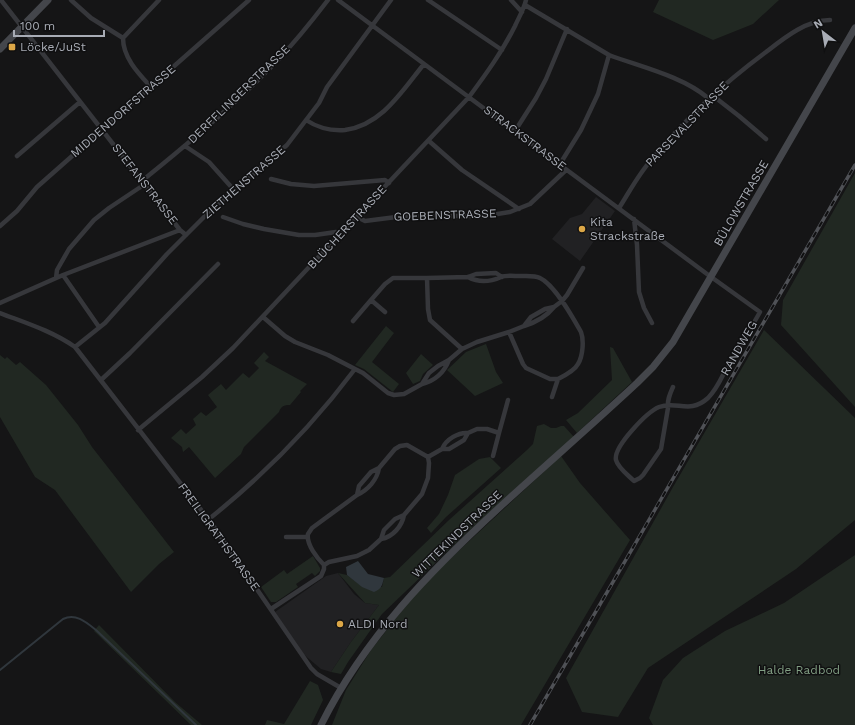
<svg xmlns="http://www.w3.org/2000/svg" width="855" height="725" viewBox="0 0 855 725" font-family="'Work Sans',sans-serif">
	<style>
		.built { fill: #212123 }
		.green { fill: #212822 }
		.water { fill: #30373d }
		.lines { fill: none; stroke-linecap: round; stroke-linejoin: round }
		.stream { stroke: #30373d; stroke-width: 2 }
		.street { stroke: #36373b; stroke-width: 4.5 }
		.secondary { stroke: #44464b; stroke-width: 7 }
		.rail-casing { stroke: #4f5156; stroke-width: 3.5 }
		.rail { stroke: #101011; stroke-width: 2; stroke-dasharray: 6; stroke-linecap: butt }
		.poi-dot { fill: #dca747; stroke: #101011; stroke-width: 1.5 }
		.labels { text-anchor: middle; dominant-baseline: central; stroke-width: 3; stroke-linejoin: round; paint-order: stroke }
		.poi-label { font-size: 12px; fill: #a8acb5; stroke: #101011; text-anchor: start }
		.street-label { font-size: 12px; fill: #a8acb5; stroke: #101011 }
		.park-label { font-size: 12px; fill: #819e83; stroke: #101011 }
	</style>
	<rect width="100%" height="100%" fill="#151516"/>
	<path class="built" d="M596 197 615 211 580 261 552 239 570 218 582 214Z
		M338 573 354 594 365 603 379 605 351 642 331 672 321 669 302 653 275 612 326 576Z"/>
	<path class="green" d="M659 0H779L753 24 713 40 653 12Z
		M855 173V407L781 325 783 300Z
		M386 326 394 333 372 362 399 384 393 392 364 369 355 365Z
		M764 330 855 418V520L796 569 648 668 618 717 582 712 566 678 673 487Z
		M486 344 496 372 503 383 475 396 447 370 466 352Z
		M610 347 613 348 632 382 577 433 566 420 578 413 612 380Z
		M264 352 269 357 265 361 307 384 300 391 301 392 290 405C284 405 281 406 279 412L244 447 241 454 215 478 189 447 183 452 182 447 171 438 181 429 186 434 196 425 193 419 201 412 206 416 217 407 208 395 221 384 226 390 243 373 249 378 259 368 254 363Z
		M421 354 433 365 423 374 420 381 413 384 406 373Z
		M0 355 5 359 7 357 16 365 20 362 46 385 78 425 92 447 174 552 159 564 131 592 55 490 35 477 0 417Z
		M544 424 551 428H556L561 426H564L574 437 473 527 382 614 348 662 341 674 331 672 351 642 379 605 365 603 338 573 347 575 363 587H382L384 578 390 577 449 520 527 450 533 444 537 426Z
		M561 456 580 483 630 540 521 725H332L346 690 371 650 412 598 438 570Z
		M490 457 501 468 446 517 431 533 427 528 439 514 448 495 455 475 479 459Z
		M855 555V725H653L649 718 663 680 683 658 725 631 784 603Z
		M313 556 320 568V571L315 576 312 573 296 584 298 587 276 602H271L261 587 284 570 287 574Z
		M99 625 175 702 202 725H191L94 631Z
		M310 681 318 685 323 700 311 725H265L267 720 284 724Z"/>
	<path class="water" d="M358 561 368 574 384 578C382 585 382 589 374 592L362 587 347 575 346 567Z"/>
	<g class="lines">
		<path class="stream" d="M0 670 63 619C76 613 86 622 96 630L196 725"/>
		<path class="street" d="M1 0 180 230 186 235
			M71 0 91 18 123 38
			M338 0 707 274 760 312C748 333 736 354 723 375 719 383 714 392 708 398 689 415 677 400 659 407 647 412 613 447 616 460 618 468 628 475 634 481L640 478 643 475 661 449 668 408C667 400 670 394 673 387
			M428 0 502 50
			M511 0 522 12
			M525 5 609 55 598 94 581 130 560 164
			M609 55C641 67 682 76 708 98
			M151 87C139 74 123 58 123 38L159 0
			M712 95 739 116 766 139
			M306 120C318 128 331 131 345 130 382 125 402 91 424 64
			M515 131 536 98 546 79 567 29
			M429 141 462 170 519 209
			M185 146 209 162 234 190
			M17 156 80 102
			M271 179 291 184 314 186 385 180 389 183
			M143 180C189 143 236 104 277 61 295 42 312 21 328 0
			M619 208C630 191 639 173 653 158 686 118 724 83 766 52 784 38 806 20 830 20
			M223 217 243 224 264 229 299 235H315L336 232 340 234
			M357 217 365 221 404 216H485L510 212 530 204 566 170
			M634 219 637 245 639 292 644 308 652 323
			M0 226 17 211 37 187 249 0
			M63 275 99 327
			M56 278 57 270 69 249 94 220 109 208 145 184
			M0 303 63 275 180 230
			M385 312 371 300 385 284 393 278H427
			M0 313C26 323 52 331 75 347L212 524 311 668 317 674 341 688
			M353 321 371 300
			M524 326C537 322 546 317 554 307
			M509 332 524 326 531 317 545 309 554 307 562 301 567 295 583 268
			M75 347 105 323 167 254 210 211 287 145 319 103 327 87 391 0
			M462 349 430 320 428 309 427 278 468 277 476 274 496 273 502 277
			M355 369 363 373 388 393 394 395 404 394 422 384 429 373 438 366 449 360 462 349 477 342 509 332 523 364 526 368 550 379H558C564 376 575 370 578 364 583 356 584 340 581 332 573 318 555 285 540 278 534 275 526 276 519 276 514 276 506 275 501 277 490 282 479 283 468 277
			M101 380 130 353 218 264
			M422 384C434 381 444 373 449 360
			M552 397 558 379
			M138 430 202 377 233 348 469 97C486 74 502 52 515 26 519 17 524 9 526 0
			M442 449C446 439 459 432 468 433
			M493 456 499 433
			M428 457 442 449H449L464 440 468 433 477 429H487L499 433 508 400
			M357 495C368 490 377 480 379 468
			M209 519C263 476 313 425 355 369L328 355 295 342 285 336 263 317
			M286 537H307
			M381 539C393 537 402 526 404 515
			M271 609 321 576 324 569V565L329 562 357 556 369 550 381 539 384 530 395 519 404 515 422 494 428 478 429 463 428 457 407 445 400 446 395 449 379 468 371 472 359 486 357 495 312 528 308 534C306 544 317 558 324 565"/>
		<path class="secondary" d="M0 49 48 0
			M321 725C365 637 431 570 502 505 547 464 593 424 637 383L653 367 673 342 855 28"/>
		<defs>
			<path id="rail" d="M530 725 855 165"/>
		</defs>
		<use href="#rail" class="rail-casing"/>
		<use href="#rail" class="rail"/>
	</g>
	<g class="poi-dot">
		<rect x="8" y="43" width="8" height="8" rx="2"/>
		<circle cx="582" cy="229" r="4"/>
		<circle cx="340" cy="624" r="4"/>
	</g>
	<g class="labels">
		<g class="poi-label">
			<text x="20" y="47">Löcke/JuSt</text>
			<text x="590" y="222">Kita<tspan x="590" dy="14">Strackstraße</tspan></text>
			<text x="348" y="624">ALDI Nord</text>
		</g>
		<g class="street-label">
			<text transform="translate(239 94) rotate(-44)">DERFFLINGERSTRASSE</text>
			<text transform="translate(123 111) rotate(-41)">MIDDENDORFSTRASSE</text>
			<text transform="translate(687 124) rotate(-46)">PARSEVALSTRASSE</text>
			<text transform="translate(525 138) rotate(37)">STRACKSTRASSE</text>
			<text transform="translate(244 182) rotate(-41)">ZIETHENSTRASSE</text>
			<text transform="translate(145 184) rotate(52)">STEFANSTRASSE</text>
			<text transform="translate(741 203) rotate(-60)">BÜLOWSTRASSE</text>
			<text transform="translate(445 215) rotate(-2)">GOEBENSTRASSE</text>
			<text transform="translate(347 227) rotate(-47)">BLÜCHERSTRASSE</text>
			<text transform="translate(739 348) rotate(-60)">RANDWEG</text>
			<text transform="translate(457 534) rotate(-44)">WITTEKINDSTRASSE</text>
			<text transform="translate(219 537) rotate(54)">FREILIGRATHSTRASSE</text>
		</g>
		<g class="park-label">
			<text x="799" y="670">Halde Radbod</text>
		</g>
	</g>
	<g transform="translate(823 32) rotate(329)" stroke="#101011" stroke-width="3" paint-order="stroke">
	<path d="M0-3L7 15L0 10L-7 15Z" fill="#a8acb5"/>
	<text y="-6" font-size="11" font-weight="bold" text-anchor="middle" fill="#a8acb5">N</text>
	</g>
	<path d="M14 30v6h90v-6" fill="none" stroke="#a8acb5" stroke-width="2"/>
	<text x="20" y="30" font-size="12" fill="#a8acb5" stroke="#101011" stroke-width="3" paint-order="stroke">100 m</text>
</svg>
